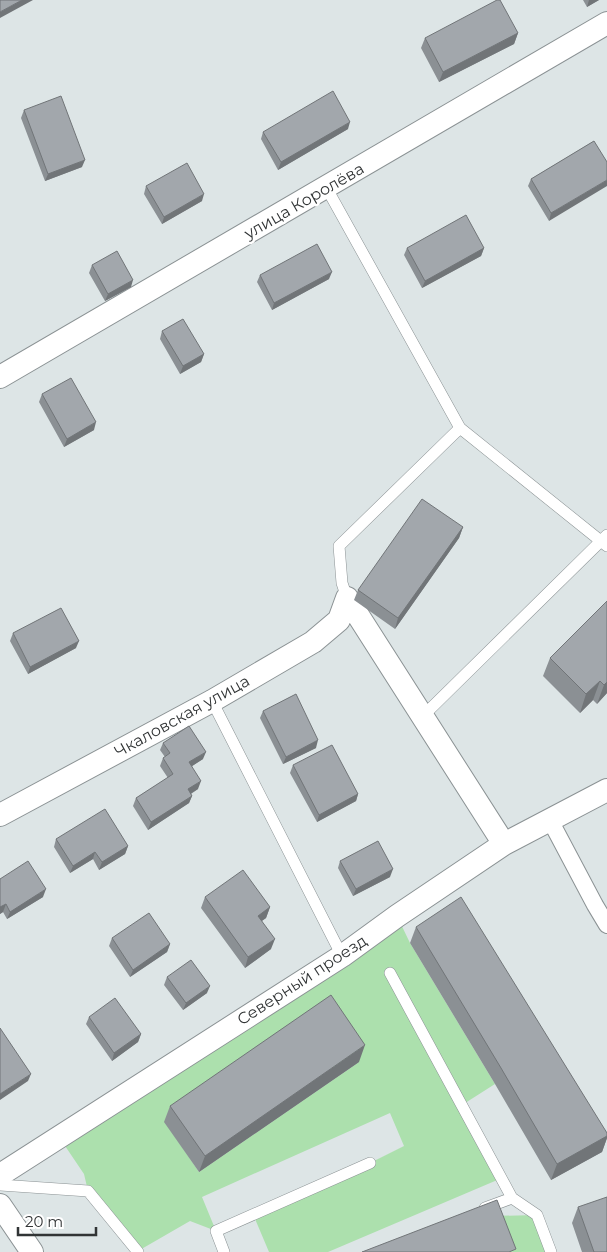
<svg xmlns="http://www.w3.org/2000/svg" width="607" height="1252" viewBox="0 0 607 1252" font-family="Montserrat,sans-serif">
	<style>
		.green { fill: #ace0ad; fill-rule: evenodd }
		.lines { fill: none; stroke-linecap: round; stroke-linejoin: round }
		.service-casing { stroke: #8b9294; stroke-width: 12 }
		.pedestrian-casing { stroke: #8b9294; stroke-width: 18 }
		.minor-casing { stroke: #8b9294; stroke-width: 24 }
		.service { stroke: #fff; stroke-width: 11 }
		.pedestrian { stroke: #fff; stroke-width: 16 }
		.minor { stroke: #fff; stroke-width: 22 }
		.wall { fill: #8b9094 }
		.shaded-wall { fill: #717578 }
		.building { fill: #a2a7ac; stroke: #717578 }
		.labels { text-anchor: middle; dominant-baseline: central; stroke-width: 5; stroke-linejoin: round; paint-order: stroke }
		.street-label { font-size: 16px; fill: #313435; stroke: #fff }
	</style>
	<rect width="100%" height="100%" fill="#dde5e6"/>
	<path class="green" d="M397 916 410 943 495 1084 462 1105 502 1178 328 1252H269L253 1214 370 1163 404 1146 390 1113 202 1197 216 1231 190 1221 138 1251 88 1191 84 1174 59 1137ZM359 1062 199 1172 165 1122Z
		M537 1215 551 1252H505L491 1216Z"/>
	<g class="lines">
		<defs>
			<path id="service" d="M326 187 460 428 607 546
				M347 598 342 583 339 546 460 428
				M212 701 342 956
				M423 716 607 535
				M390 973 512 1198 485 1208
				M0 1185 88 1191 138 1252
				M512 1198 537 1215 551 1252
				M224 1252 216 1231 370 1163"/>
			<path id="pedestrian" d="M550 820 595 905 607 925"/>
			<path id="minor" d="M0 377 607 23
				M347 598 504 844
				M0 815 212 701 313 642 339 620 347 598
				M0 1175 342 956 397 916 504 844 607 790
				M0 1205 32 1252"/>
		</defs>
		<use href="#service" class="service-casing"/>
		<use href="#pedestrian" class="pedestrian-casing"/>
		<use href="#minor" class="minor-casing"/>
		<use href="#service" class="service"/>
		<use href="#pedestrian" class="pedestrian"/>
		<use href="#minor" class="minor"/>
	</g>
	<path class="wall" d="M583 0H599L587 7Z
		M518 33 514 44 439 82 421 48 425 38Z
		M24 110 82 167 45 181 21 118Z
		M348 129 278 170 261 139 263 132Z
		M594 141 549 221 528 186 531 179Z
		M146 186 202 201 162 224 144 194Z
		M407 248H484L481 256 422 288 404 255Z
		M92 265 131 287 105 301 89 273Z
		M260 275 329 279 272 310 257 282Z
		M162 331 204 354 201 362 180 374 160 339Z
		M42 394 94 430 64 447 39 402Z
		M463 527 459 538 395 629 354 600 358 590Z
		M607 601V693L597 704 593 700 580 713 543 676 550 658Z
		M13 633 76 648 28 674 10 641Z
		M263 711 316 748 283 764 260 718Z
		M163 743 203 759 192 766 198 789 191 794 192 796 189 803 148 830 133 806 136 798 168 778 160 766 163 758 165 757 160 750Z
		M293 765 358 794 356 801 317 822 290 773Z
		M56 839 128 846 125 854 99 870 93 859 70 873 54 847Z
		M340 861 390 877 353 896 338 868Z
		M0 879 43 897 7 919 3 912 0 914Z
		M205 897 270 907 266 918 262 921 271 949 245 968 201 908Z
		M416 927 607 1133V1138L602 1152 551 1180 495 1084 410 943Z
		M112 938 170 944 167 952 130 977 109 946Z
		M167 977 207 993 183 1010 164 985Z
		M89 1017 141 1034 138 1042 112 1061 86 1024Z
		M359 1062 199 1172 164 1122 170 1106Z
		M578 1207 607 1252H582L572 1223Z"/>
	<path class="shaded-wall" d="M22 0H33L0 18V12Z
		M589 0H599L587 7Z
		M518 33 514 44 439 82 443 72Z
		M350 122 348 129 278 170 281 162Z
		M85 160 82 167 45 181 48 174Z
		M607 180V186L549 221 551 213Z
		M204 194 202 201 162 224 164 217Z
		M484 248 481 256 422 288 425 281Z
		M332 272 329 279 272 310 274 303Z
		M133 280 131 287 105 301 108 294Z
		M204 354 201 362 180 374 183 366Z
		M96 422 94 430 64 447 67 439Z
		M463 527 459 538 395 629 398 618Z
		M79 641 76 648 28 674 30 667Z
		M600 681 593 700 580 713 586 694Z
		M607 682V693L597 704 604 685Z
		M318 740 316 748 283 764 286 757Z
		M206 752 203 759 186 770 189 762Z
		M201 781 198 789 185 797 188 789Z
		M358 794 356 801 317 822 319 815Z
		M192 796 189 803 148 830 151 822Z
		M128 846 125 854 99 870 102 862Z
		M95 852 93 859 70 873 73 866Z
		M393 869 390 877 353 896 356 889Z
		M46 889 43 897 7 919 10 912Z
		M6 904 3 912 0 914V907Z
		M270 907 266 918 254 926 258 916Z
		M275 939 271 949 245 968 248 957Z
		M170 944 167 952 130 977 133 970Z
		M210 986 207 993 183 1010 186 1003Z
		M141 1034 138 1042 112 1061 114 1053Z
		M365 1045 359 1062 199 1172 205 1156Z
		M31 1074 28 1081 0 1100V1094Z
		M607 1136V1138L602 1152 551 1180 557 1164Z"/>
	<path class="building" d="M0 0H22L0 12Z
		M497 0H500L518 33 443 72 425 38Z
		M333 91 350 122 281 162 263 132Z
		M61 96 85 160 48 174 24 110Z
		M594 141 607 162V180L551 213 531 179Z
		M187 163 204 194 164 217 146 186Z
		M466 215 484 248 425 281 407 248Z
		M317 244 332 272 274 303 260 275Z
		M117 251 133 280 108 294 92 265Z
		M183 319 204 354 183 366 162 331Z
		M71 378 96 422 67 439 42 394Z
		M422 499 463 527 398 618 358 590Z
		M607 601V682L604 685 600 681 586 694 550 658Z
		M61 608 79 641 30 667 13 633Z
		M296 694 318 740 286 757 263 711Z
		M189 726 206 752 189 762 201 781 188 789 192 796 151 822 136 798 173 774 163 758 170 753 163 743Z
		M332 745 358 794 319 815 293 765Z
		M105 809 128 846 102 862 95 852 73 866 56 839Z
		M378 841 393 869 356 889 340 861Z
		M28 861 46 889 10 912 6 904 0 907V879Z
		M243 870 270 907 258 916 275 939 248 957 205 897Z
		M461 897 607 1133V1136L557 1164 501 1068 416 927Z
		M149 913 170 944 133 970 112 938Z
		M191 960 210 986 186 1003 167 977Z
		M331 995 365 1045 205 1156 170 1106Z
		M115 998 141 1034 114 1053 89 1017Z
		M0 1028 31 1074 0 1094Z
		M607 1197V1252H594L578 1207Z
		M497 1200 516 1249 509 1252H362Z"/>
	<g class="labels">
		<g class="street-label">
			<text transform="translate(304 201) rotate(-30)">улица Королёва</text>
			<text transform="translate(182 716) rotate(-29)">Чкаловская улица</text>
			<text transform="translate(302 980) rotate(-33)">Северный проезд</text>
		</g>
	</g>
	<path d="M18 1227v8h78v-8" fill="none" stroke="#313435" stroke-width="2.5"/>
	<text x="25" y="1227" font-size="15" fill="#313435" stroke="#ffffff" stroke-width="4" paint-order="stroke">20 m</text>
</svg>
